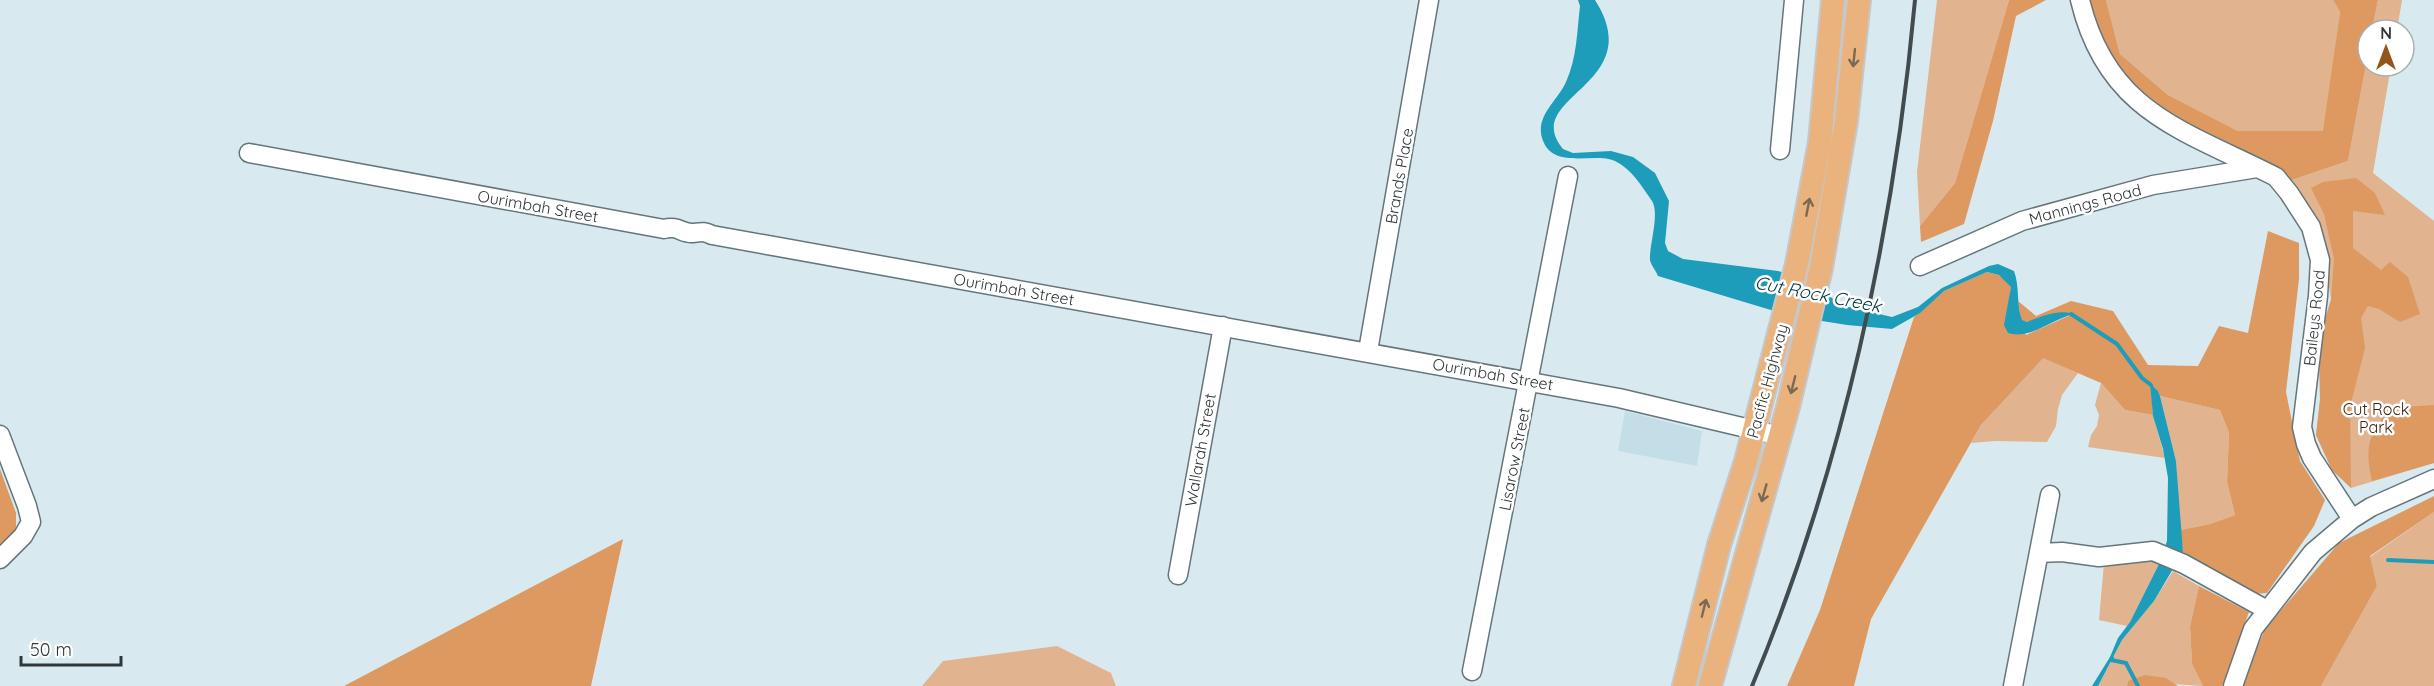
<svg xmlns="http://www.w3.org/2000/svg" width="2434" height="686" viewBox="0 0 2434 686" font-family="Quicksand,sans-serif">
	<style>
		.built { fill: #c4dee7 }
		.green { fill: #e1b38f }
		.forest { fill: #dd9960 }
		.water { fill: #1d9dba }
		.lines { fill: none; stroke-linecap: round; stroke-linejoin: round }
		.stream { stroke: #1d9dba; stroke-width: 4 }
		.minor-casing { stroke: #65767b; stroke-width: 21 }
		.major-casing { stroke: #c5c7c8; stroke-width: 26 }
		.minor { stroke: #fff; stroke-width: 18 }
		.major { stroke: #eab37d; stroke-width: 22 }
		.rail { stroke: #424c4e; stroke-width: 4 }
		.oneway { stroke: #7a6954 }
		.labels { text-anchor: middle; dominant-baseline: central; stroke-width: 5; stroke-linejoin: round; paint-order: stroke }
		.street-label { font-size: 16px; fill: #2f3739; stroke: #fff }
		.park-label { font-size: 16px; fill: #41250c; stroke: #fff }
		.water-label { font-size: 18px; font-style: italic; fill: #003844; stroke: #fff }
	</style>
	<rect width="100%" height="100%" fill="#d8eaf0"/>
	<path class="built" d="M1625 411 1702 431 1697 466 1618 451Z"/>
	<path class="green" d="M1937 0H2009L1955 183 1920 226 1917 172Z
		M2106 0H2333L2340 12 2324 131H2238L2168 95 2120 54Z
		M2378 0H2402L2397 30H2372Z
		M2368 54V66H2391L2373 173 2434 221V463L2351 488 2332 470 2316 435 2320 400 2319 339 2331 299 2318 221 2286 182 2348 161Z
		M2043 357 2078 373 2062 395 2058 409 2056 426 2047 442 1996 441 1971 443 1981 425Z
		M2101 383 2125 410 2153 415 2165 458 2088 447 2091 435 2097 426 2099 415 2095 405Z
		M2160 396 2220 410 2229 433 2227 482 2235 515 2210 524 2180 530 2176 461Z
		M2434 512V686H2321L2377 586 2370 557Z
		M2145 561 2160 562 2130 622 2127 626 2099 620 2104 563Z
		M2173 571 2199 586 2190 626 2192 664 2203 686 2128 681 2127 686H2098L2122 640 2154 601Z
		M1057 646 1111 673 1116 686H922L943 661Z"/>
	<path class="forest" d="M2009 0H2046L2016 16 1993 121 1964 224 1921 242 1920 226 1955 183Z
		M2087 0H2106L2120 54 2168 95 2238 131H2323L2340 12 2333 0H2378L2372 30H2368V54L2348 161 2286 182 2162 111 2115 69 2093 25Z
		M2356 178 2375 193 2385 215 2353 211V248L2381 270 2390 262 2408 277 2420 314 2400 322 2379 309 2368 306 2361 318 2365 348 2350 407 2351 488 2332 470 2316 435 2320 400 2319 339 2331 300 2334 259 2324 214 2311 188 2323 182Z
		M2268 231 2299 243V279L2286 392 2300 461 2325 500 2314 526 2267 593 2254 594 2183 552 2180 530 2210 524 2235 515 2227 482 2229 433 2220 410 2160 396 2158 391 2151 384 2153 415 2125 410 2101 383 2043 358 1981 425 1871 619 1854 686H1787L1820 610 1914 317 1944 291 1987 272 1999 275 2007 281 2011 287 2009 305 2026 335 2073 314 2027 322 2021 320 2018 301 2036 316 2071 301 2113 311 2148 365 2198 366 2219 326 2248 333Z
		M2434 405V463L2372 481C2364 447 2369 434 2390 408Z
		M0 469 16 513V532L0 546Z
		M2434 496V512L2370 556 2377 586 2321 686H2241L2265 629 2339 543Z
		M623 539 591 686H344Z
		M2199 586 2249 612 2222 686H2203L2192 664 2190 626Z
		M2145 675 2166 678 2178 686H2127L2128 681Z"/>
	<path class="water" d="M1578 0H1595C1650 86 1519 96 1563 149L1573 153 1611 151 1633 157 1655 173 1669 201 1665 243 1668 251 1683 259 1778 271 1796 276 1845 306 1892 317 1918 307 1942 288 1989 266 1998 264 2014 271C2020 287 2016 304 2022 320L2027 322C2043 316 2057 309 2074 314 2052 319 2030 340 2008 333L2004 325 2011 287 1999 275 1987 272 1944 291 1920 313 1892 329 1847 325 1791 316 1658 276C1656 271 1651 265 1650 260 1649 245 1660 214 1652 201 1642 187 1632 169 1615 161 1595 152 1556 169 1544 143 1532 118 1557 102 1566 82 1577 58 1577 31 1580 6Z
		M2150 383 2158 391 2160 396 2176 461 2183 552 2154 601 2122 640 2098 686H2092L2110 657 2118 638 2130 622 2159 564 2167 541 2168 478 2163 449 2153 416Z"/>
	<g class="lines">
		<path class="stream" d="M2071 314 2117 344 2142 378 2151 385
			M2388 560 2434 562
			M2112 658 2111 660 2126 663 2138 686"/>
		<defs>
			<path id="minor" d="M2080 0C2107 113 2184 130 2276 177L2289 193 2311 227 2320 260 2318 296 2302 427 2306 444 2312 458 2352 519
				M1780 150 1794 0
				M249 153 664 229C678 225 682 234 693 233 702 232 704 231 712 235L1619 398 1780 436
				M1920 266 2022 221 2153 185 2257 168
				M1368 351 1429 0
				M0 435 27 506 31 522 23 536 0 559
				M2039 553 2062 552 2099 557 2153 551 2184 564 2267 610
				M1178 575 1223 326
				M1472 671 1568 176
				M2013 686 2050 495
				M2233 686 2253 629 2313 552 2352 519 2371 507 2434 479"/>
			<path id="major" d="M1684 686 1719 545 1746 461 1797 264 1820 142 1833 0
				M1710 686 1788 407 1821 268 1846 121 1859 0"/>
		</defs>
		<use href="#minor" class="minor-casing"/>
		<use href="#major" class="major-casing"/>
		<use href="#minor" class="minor"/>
		<use href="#major" class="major"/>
		<path class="rail" d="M1752 686C1842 471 1894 232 1915 0"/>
	</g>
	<defs><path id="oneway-shaft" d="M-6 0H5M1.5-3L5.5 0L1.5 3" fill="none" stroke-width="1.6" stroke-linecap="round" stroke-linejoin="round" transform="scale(1.5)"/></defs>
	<g class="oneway">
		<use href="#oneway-shaft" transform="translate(1854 58) rotate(96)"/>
		<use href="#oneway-shaft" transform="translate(1808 207) rotate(-79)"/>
		<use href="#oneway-shaft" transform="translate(1793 385) rotate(104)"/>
		<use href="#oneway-shaft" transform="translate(1764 493) rotate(106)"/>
		<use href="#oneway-shaft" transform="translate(1704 608) rotate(-76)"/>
	</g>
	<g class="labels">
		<g class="street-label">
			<text transform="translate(1399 176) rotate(-80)">Brands Place</text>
			<text transform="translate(2085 204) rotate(-15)">Mannings Road</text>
			<text transform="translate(538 206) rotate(10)">Ourimbah Street</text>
			<text transform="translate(1014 289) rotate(10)">Ourimbah Street</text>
			<text transform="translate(2314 318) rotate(-84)">Baileys Road</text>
			<text transform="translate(1493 374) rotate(10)">Ourimbah Street</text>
			<text transform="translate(1767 381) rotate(-75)">Pacific Highway</text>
			<text transform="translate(1200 450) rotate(-80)">Wallarah Street</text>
			<text transform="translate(1514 459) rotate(-79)">Lisarow Street</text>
		</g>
		<g class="park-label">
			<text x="2376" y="409">Cut Rock<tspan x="2376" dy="18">Park</tspan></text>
		</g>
		<g class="water-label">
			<text transform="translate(1818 294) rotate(11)">Cut Rock Creek</text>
		</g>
	</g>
	<g transform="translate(2386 48)"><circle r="28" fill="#ffffff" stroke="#acafb0" stroke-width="1.5"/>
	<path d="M0-4.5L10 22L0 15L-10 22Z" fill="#93561a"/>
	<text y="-9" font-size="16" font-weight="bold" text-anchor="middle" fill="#2f3739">N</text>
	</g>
	<path d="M21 656v9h100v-9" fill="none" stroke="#2f3739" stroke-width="3"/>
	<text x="30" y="656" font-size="18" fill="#2f3739" stroke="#ffffff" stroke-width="4.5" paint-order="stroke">50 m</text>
</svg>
